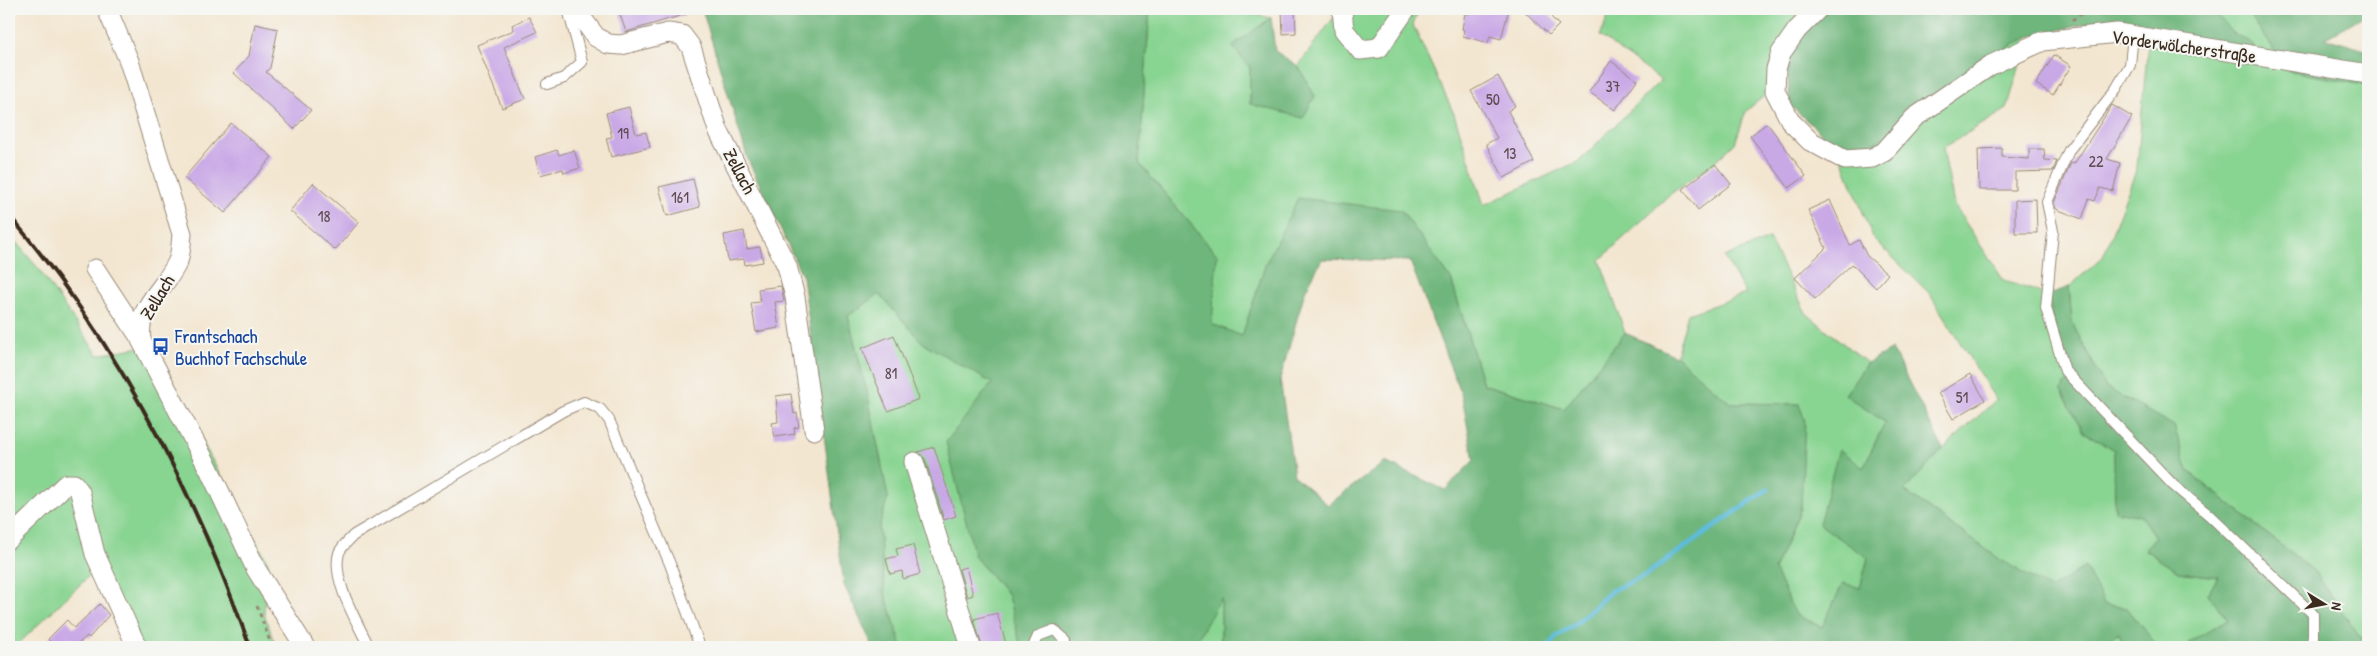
<svg xmlns="http://www.w3.org/2000/svg" width="2377" height="656" viewBox="0 0 2377 656" font-family="'Patrick Hand',sans-serif">
	<style>
		.green { fill: #88d491; stroke: #627f58 }
		.forest { fill: #6eb67b; stroke: #54704c; fill-rule: evenodd }
		.lines { fill: none; stroke-linecap: round; stroke-linejoin: round }
		.stream { stroke: #5dbbdb; stroke-width: 5 }
		.building { fill: #c9a8e6 }
		.service-casing { stroke: #978877; stroke-width: 12 }
		.minor-casing { stroke: #978877; stroke-width: 21 }
		.path { stroke: #978877; stroke-width: 3; stroke-dasharray: 4 4; stroke-linecap: butt }
		.service { stroke: #fff; stroke-width: 10 }
		.minor { stroke: #fff; stroke-width: 19 }
		.rail { stroke: #3b2a1e; stroke-width: 4 }
		.labels { text-anchor: middle; dominant-baseline: central; stroke-width: 4; stroke-linejoin: round; paint-order: stroke }
		.number-label { font-size: 16px; fill: #5e4a50 }
		.street-label { font-size: 19px; fill: #3b2a1e; stroke: #f6f6f2 }
		.transit-label { font-size: 19px; fill: #164399; stroke: #f6f6f2; text-anchor: start }
	</style>
	<rect width="100%" height="100%" fill="#f6f6f2"/>
	<filter id="ink" filterUnits="userSpaceOnUse"><feTurbulence type="fractalNoise" baseFrequency=".02" numOctaves="2"/><feDisplacementMap in="SourceGraphic" scale="10" xChannelSelector="R" yChannelSelector="G"/><feConvolveMatrix kernelMatrix="1 2 1 2 8 2 1 2 1" color-interpolation-filters="sRGB"/></filter>
	<filter id="wash" filterUnits="userSpaceOnUse"><feTurbulence type="fractalNoise" baseFrequency=".0096" numOctaves="4" result="noise"/><feDisplacementMap in="SourceGraphic" scale="20" xChannelSelector="R" yChannelSelector="G"/><feGaussianBlur stdDeviation="1.12" result="paint"/><feColorMatrix in="noise" values="0 0 0 0 0 0 0 0 0 0 0 0 0 0 0 0 0 1.4 0 .05"/><feComposite in="paint" operator="in"/></filter>
	<g filter="url(#wash)">
		<rect width="100%" height="100%" fill="#f3e6d0"/>
		<path class="green" d="M1150 9H1233L1271 18 1233 46 1250 68V104L1315 96 1298 66 1340 9H1419L1413 25 1454 114 1484 205 1579 161 1661 80 1600 36 1611 9H1828L1789 50 1788 76 1746 111 1735 143 1715 162 1669 195 1600 260 1625 333 1564 409 1483 384 1451 279 1401 210 1266 263 1242 337 1211 324 1217 255 1139 163Z
			M2212 9H2246L2288 70 2368 86V637L2360 638 2316 573 2188 471 2174 426 2106 388 2072 323 2069 287 2103 257 2137 168 2149 30 2189 35 2216 57 2253 44 2233 33Z
			M2028 37 2007 109 1943 148 1954 205 2004 281 2048 295 2056 332 2074 374 2084 432 2114 450 2115 510 2141 516 2155 537 2145 550 2178 572 2218 577 2208 594 2228 620 2188 643 2192 647H2158L2127 608 2105 605 2085 567 2050 589 2001 560 1904 491 1943 449 1996 400 1929 293 1873 238 1838 149 1867 146 1896 132 1973 66Z
			M9 234 38 268 98 355 150 345 268 563 264 613 276 647H135L90 575 15 647H9Z
			M1769 239 1806 313 1867 363 1845 395 1885 422 1863 468 1839 450 1868 557 1860 588 1843 584 1823 627 1796 615 1774 570 1801 508 1799 404 1730 403 1676 356 1688 314 1746 294 1724 257Z
			M879 294 924 343 992 383 975 557 1008 596 1021 647H902L885 593 879 527 888 497 867 392 848 316Z
			M1221 597V647H1193Z
			M2120 633 2124 647H2081L2104 643Z"/>
		<path class="forest" d="M702 9H1150L1139 163 1217 255 1212 324 1242 336 1266 263 1298 198 1401 210 1451 279 1483 384 1564 409 1625 333 1676 356 1730 403 1799 404 1805 421 1801 508 1774 570 1796 615 1822 627 1843 583 1860 588 1868 558 1819 524 1839 449 1863 468 1885 422 1845 395 1867 363 1892 349 1943 449 1904 491 2001 560 2050 589 2085 567 2105 605 2127 608 2158 647H2124L2119 633 2104 643 2081 647H1221V598L1193 647H1021L1008 596 975 557 946 442 992 383 923 343 879 294 848 316 867 392 888 497 879 528 885 593 902 647H873L844 585 803 277 748 160ZM1322 259 1410 261 1462 397 1474 460 1445 490 1385 462 1328 505 1294 476 1280 379 1305 291Z
			M1828 9H2212L2233 33 2253 44 2264 65 2216 57 2189 35 2094 22 2028 37 1973 66 1896 132 1867 146 1838 149 1790 105 1788 76 1789 50Z
			M2246 9H2368V13L2326 38 2368 51V86L2288 70Z
			M1271 18 1275 51 1298 66 1315 96 1303 118 1250 104V68L1232 46Z
			M2069 287 2072 323 2106 388 2174 426 2188 471 2316 573 2360 638 2368 637V647H2192L2188 643 2228 620 2208 594 2218 577 2178 572 2145 550 2155 537 2141 516 2115 511 2114 450 2084 432 2061 390 2074 374 2056 332 2048 295Z"/>
		<g class="lines">
			<path class="stream" d="M1548 647 1556 637 1578 622 1611 591 1644 576 1768 489"/>
		</g>
		<g id="blocks">
			<path class="building" d="M618 9H692L693 12 626 32Z
				M1282 9H1295L1296 33 1283 34Z
				M1470 9H1509L1501 39 1490 36 1488 43 1463 36 1464 30 1462 29 1465 13 1469 14Z
				M1522 9H1543L1559 25 1549 35Z
				M529 17 537 32 504 47 525 99 502 108 477 45 514 30 512 25Z
				M255 24 278 29 270 68 266 72 311 110 294 129 234 73 249 56Z
				M2054 55 2071 66 2053 95 2036 84Z
				M1611 61 1637 80 1615 110 1589 92Z
				M1498 76 1515 106 1508 111 1534 162 1504 178 1486 144 1497 138 1471 91Z
				M2112 105 2132 117 2107 159 2120 163 2113 191 2100 188 2095 201 2089 199 2082 219 2056 209 2054 203 2071 163 2074 164Z
				M629 107 636 134 646 132 650 147 611 157 606 138 612 137 606 113Z
				M231 123 272 157 225 213 184 178Z
				M1767 123 1806 176 1789 188 1750 136Z
				M2002 148V157L2029 159V149H2044L2045 160 2057 161 2053 171 2015 172V190H1979L1978 149Z
				M557 150 559 155 574 150 580 168 564 173 563 169 540 175 535 157Z
				M1715 164 1731 184 1698 210 1683 189Z
				M693 179 700 207 667 216 659 187Z
				M313 183 359 222 335 250 290 211Z
				M2036 199 2037 233H2015V200Z
				M1830 200 1850 245 1859 240 1867 256 1888 274 1876 288 1852 264 1815 299 1795 278 1826 248 1808 210Z
				M744 231 747 249 760 247 763 262 745 265 744 259 728 261 724 235Z
				M781 286 784 301 775 302 779 328 756 332 751 303 760 302 758 289Z
				M894 335 919 399 888 411 862 348Z
				M1970 374 1985 400 1953 419 1938 393Z
				M791 394 794 414 797 413 799 427 794 428 795 434 775 437 772 423 778 422 776 396Z
				M934 447 956 516 944 520 925 459 918 452Z
				M913 545 920 574 903 579 902 571 890 574 886 559 898 556 896 549Z
				M966 567 973 595 967 597 959 569Z
				M100 604 109 615 89 638 87 636 75 647H55L48 639 67 620 74 628Z
				M997 613 1007 647H982L974 619Z"/>
		</g>
	</g>
	<g filter="url(#ink)">
		<use href="#blocks" fill-opacity="0" stroke="#978877" stroke-width="1"/>
		<g class="lines">
			<defs>
				<path id="service" d="M2133 35 2130 65 2116 89 2069 150 2047 202 2053 231 2046 308 2065 371 2173 485 2209 515 2313 614V637L2311 647
					M547 84 564 78 582 62 568 9
					M369 647C358 623 331 580 339 553 341 547 349 540 354 535L563 411 584 402 600 409 609 420 670 564 700 647
					M1033 647 1038 636 1054 630 1066 640 1064 647"/>
				<path id="minor" d="M107 9 129 61 182 234C181 243 181 253 178 261 165 290 136 306 141 340L209 469 256 569 305 647
					M575 9 596 37 608 44 621 45 668 33 682 35 691 47 718 130 787 266 795 297 814 430
					M1342 9 1344 30 1360 50 1379 48 1406 9
					M1818 9 1797 30 1781 53 1776 69 1775 91 1791 122 1810 141 1845 160 1872 158 1884 152 1914 118 1991 65 2043 41 2117 33 2368 74
					M95 269 141 339
					M914 462 971 647
					M9 539 66 484H74L80 492 95 554 137 647"/>
			</defs>
			<use href="#service" class="service-casing"/>
			<use href="#minor" class="minor-casing"/>
			<path class="path" d="M2072 20 2088 9
				M257 606 272 647"/>
			<use href="#service" class="service"/>
			<use href="#minor" class="minor"/>
			<path class="rail" d="M9 215C117 342 194 490 250 647"/>
		</g>
	</g>
	<defs>
		<symbol id="bus-bare" viewBox="-9 -9 18 18"><path d="M-5-6H5V4H4V6H2V4H-2V6H-4V4H-5ZM-3.5-4V0h7V-4ZM-3.5 1.2v1.5H-2V1.2ZM2 1.2v1.5H3.5V1.2Z" fill="#1a4fb4" stroke="#f6f6f2" stroke-width="2.5" paint-order="stroke"/></symbol>
	</defs>
	<g fill-rule="evenodd">
		<use href="#bus-bare" x="148" y="334" width="25" height="25"/>
	</g>
	<g class="labels">
		<g class="number-label">
			<text x="1613" y="86">37</text>
			<text x="1493" y="99">50</text>
			<text x="623" y="133">19</text>
			<text x="1510" y="153">13</text>
			<text x="2096" y="161">22</text>
			<text x="680" y="197">161</text>
			<text x="324" y="216">18</text>
			<text x="891" y="373">81</text>
			<text x="1962" y="397">51</text>
		</g>
		<g class="street-label">
			<text transform="translate(2184 46) rotate(8)">Vorderwölcherstraße</text>
			<text transform="translate(740 171) rotate(62)">Zellach</text>
			<text transform="translate(157 297) rotate(-59)">Zellach</text>
		</g>
		<g class="transit-label">
			<text x="175" y="336">Frantschach<tspan x="175" dy="22">Buchhof Fachschule</tspan></text>
		</g>
	</g>
	<rect width="2377" height="656" fill="none" stroke="#f6f6f2" stroke-width="30"/>
	<g transform="translate(2324 604) rotate(100)" stroke="#f6f6f2" stroke-width="4" paint-order="stroke">
	<path d="M0-4L9 19L0 12L-9 19Z" fill="#3b2a1e"/>
	<text y="-8" font-size="14" font-weight="bold" text-anchor="middle" fill="#3b2a1e">N</text>
	</g>
</svg>
